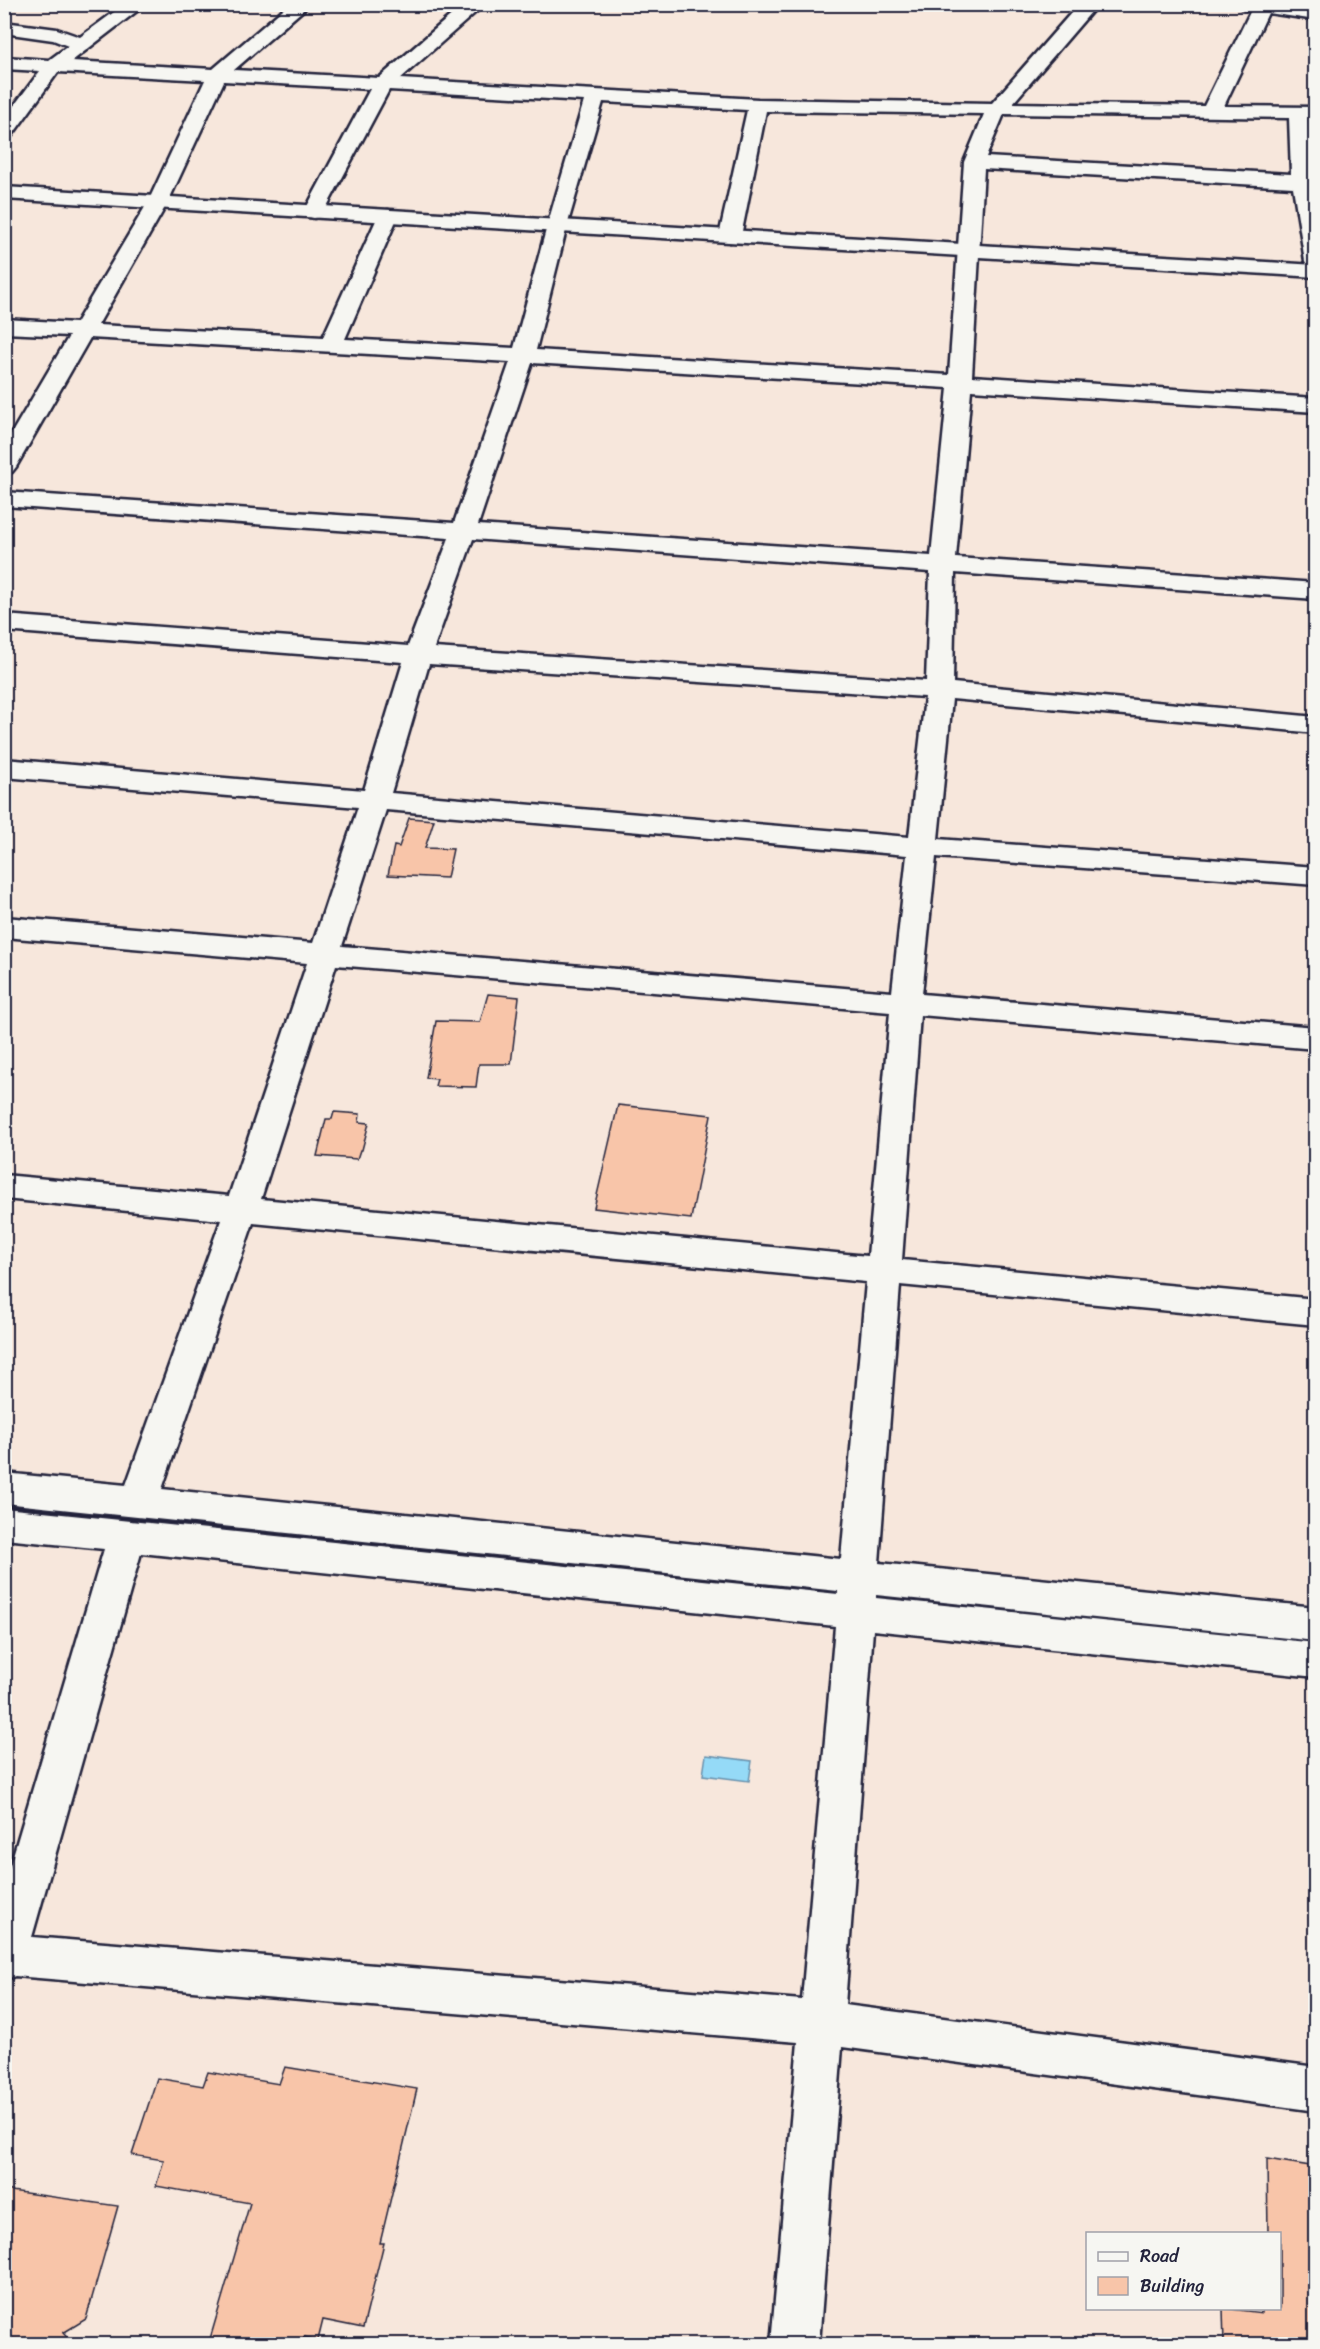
<svg xmlns="http://www.w3.org/2000/svg" width="1320" height="2349" viewBox="0 0 1320 2349" font-family="Sriracha,sans-serif">
	<style>
		.water { fill: #95daf7; stroke: #6790ac; stroke-width: 1.5 }
		.building { fill: #f8c5a9; stroke: #22223b; stroke-width: 1.5 }
		.lines { fill: none; stroke-linecap: round; stroke-linejoin: round }
		.minor-casing { stroke: #22223b; stroke-width: 5 }
		.tertiary-casing { stroke: #22223b; stroke-width: 5 }
		.minor { fill: #f6f6f2; fill-rule: evenodd }
		.tertiary { fill: #f6f6f2; fill-rule: evenodd }
	</style>
	<rect width="100%" height="100%" fill="#f7e7dc"/>
	<filter id="ink" filterUnits="userSpaceOnUse"><feTurbulence type="fractalNoise" baseFrequency=".0167" numOctaves="2"/><feDisplacementMap in="SourceGraphic" scale="12" xChannelSelector="R" yChannelSelector="G"/><feConvolveMatrix kernelMatrix="1 2 1 2 8 2 1 2 1" color-interpolation-filters="sRGB"/></filter>
	<g filter="url(#ink)">
		<path class="water" d="M706 1755 752 1761 749 1781 703 1775Z"/>
		<path class="building" d="M409 818 434 820 425 848 453 849 447 878 388 875 394 846 399 847Z
			M488 994 519 997 511 1064H479L476 1087 435 1086 437 1079 426 1078 436 1021 480 1022Z
			M618 1105 711 1115 691 1219 594 1208Z
			M334 1112 360 1114 359 1122 369 1123 362 1150H360L357 1159 317 1156 326 1119H332Z
			M285 2067 417 2089 380 2243H384L363 2328 323 2320 318 2340 304 2337 302 2344H237L210 2339 250 2203 156 2186 164 2160 132 2155 157 2078 203 2086 208 2072 279 2084Z
			M1267 2159 1316 2167V2344H1224L1223 2308 1262 2313V2308H1280V2234H1268Z
			M4 2190 118 2206 86 2319 63 2333 73 2344H49L4 2338Z"/>
		<g class="lines">
			<defs>
				<path id="minor" d="M125 4H146L72 61 213 69 289 4H310L234 70 379 78 464 4H485L400 79 758 99 992 103 1079 4H1098L1013 103 1204 106 1251 10 1241 8 1238 4H1284L1316 9V20L1268 13 1224 106 1316 107V119H1308L1312 176H1316V188H1313L1316 267 1308 266 1305 261 1293 187 984 169 972 376 1316 398V412L971 390 956 558 1316 583V599L955 573 953 683 1316 717V733L952 699 938 839 1316 867V885L936 857 922 994 1316 1027V1049L920 1015 902 1260 1316 1299V1325L900 1285 879 1563 1316 1607V1641L876 1595V1598L1316 1643V1677L873 1630 845 2005 1316 2067V2111L842 2047 819 2344H771L798 2042 15 1976 4 1980V1886L104 1549 4 1539V1508L838 1594V1591L4 1503V1473L126 1485 221 1220 4 1199V1175L229 1196 307 963 4 937V917L313 943 358 807 4 777V759L364 790 403 662 4 631V615L408 646 449 538 4 506V492L454 523 510 362 90 338 16 467 12 472 4 474V446L69 336 4 333V319L76 323 148 202 205 80 58 72 11 137 4 139V119L40 71 4 69V57L49 60 68 46 53 40 4 33V22L57 29 80 37ZM224 81 370 89 304 212 307 216 314 218 321 216 324 212 389 90 584 101 547 226 514 348 345 339 398 216 395 212 388 210 381 212 378 216 323 337 98 325 168 202ZM603 102 747 110 719 236 723 240 730 242 737 240 741 236 766 111 984 114 964 162 949 375 536 350 567 226ZM1004 114 1289 118 1291 174 986 157ZM532 363 948 388 931 556 478 525ZM473 539 930 572 926 681 434 648ZM429 664 925 697 909 837 391 793ZM386 810 907 855 892 992 342 946ZM336 965 890 1012 868 1256 261 1199ZM253 1223 866 1282 841 1559 162 1489ZM141 1553 835 1626 802 2000 32 1937Z"/>
				<path id="tertiary" d="M4 187 1316 265V277L4 199Z"/>
			</defs>
			<use href="#minor" class="minor-casing"/>
			<use href="#tertiary" class="tertiary-casing"/>
			<use href="#minor" class="minor"/>
			<use href="#tertiary" class="tertiary"/>
		</g>
	</g>
	<rect width="1320" height="2349" fill="none" stroke="#f6f6f2" stroke-width="24"/>
	<rect x="12" y="12" width="1296" height="2325" fill="none" stroke="#22223b" stroke-width="2" filter="url(#ink)"/>
	<rect x="1086" y="2232" width="195" height="78" fill="#f6f6f2" stroke="#a1a1a9" stroke-width="1.5"/>
	<rect x="1098" y="2252" width="30" height="9" fill="#f6f6f2" stroke="#a1a1a9" stroke-width="1.5"/>
	<text x="1140" y="2262" font-size="18" fill="#22223b">Road</text>
	<rect x="1098" y="2277" width="30" height="18" fill="#f8c5a9" stroke="#a1a1a9" stroke-width="1.5"/>
	<text x="1140" y="2292" font-size="18" fill="#22223b">Building</text>
</svg>
